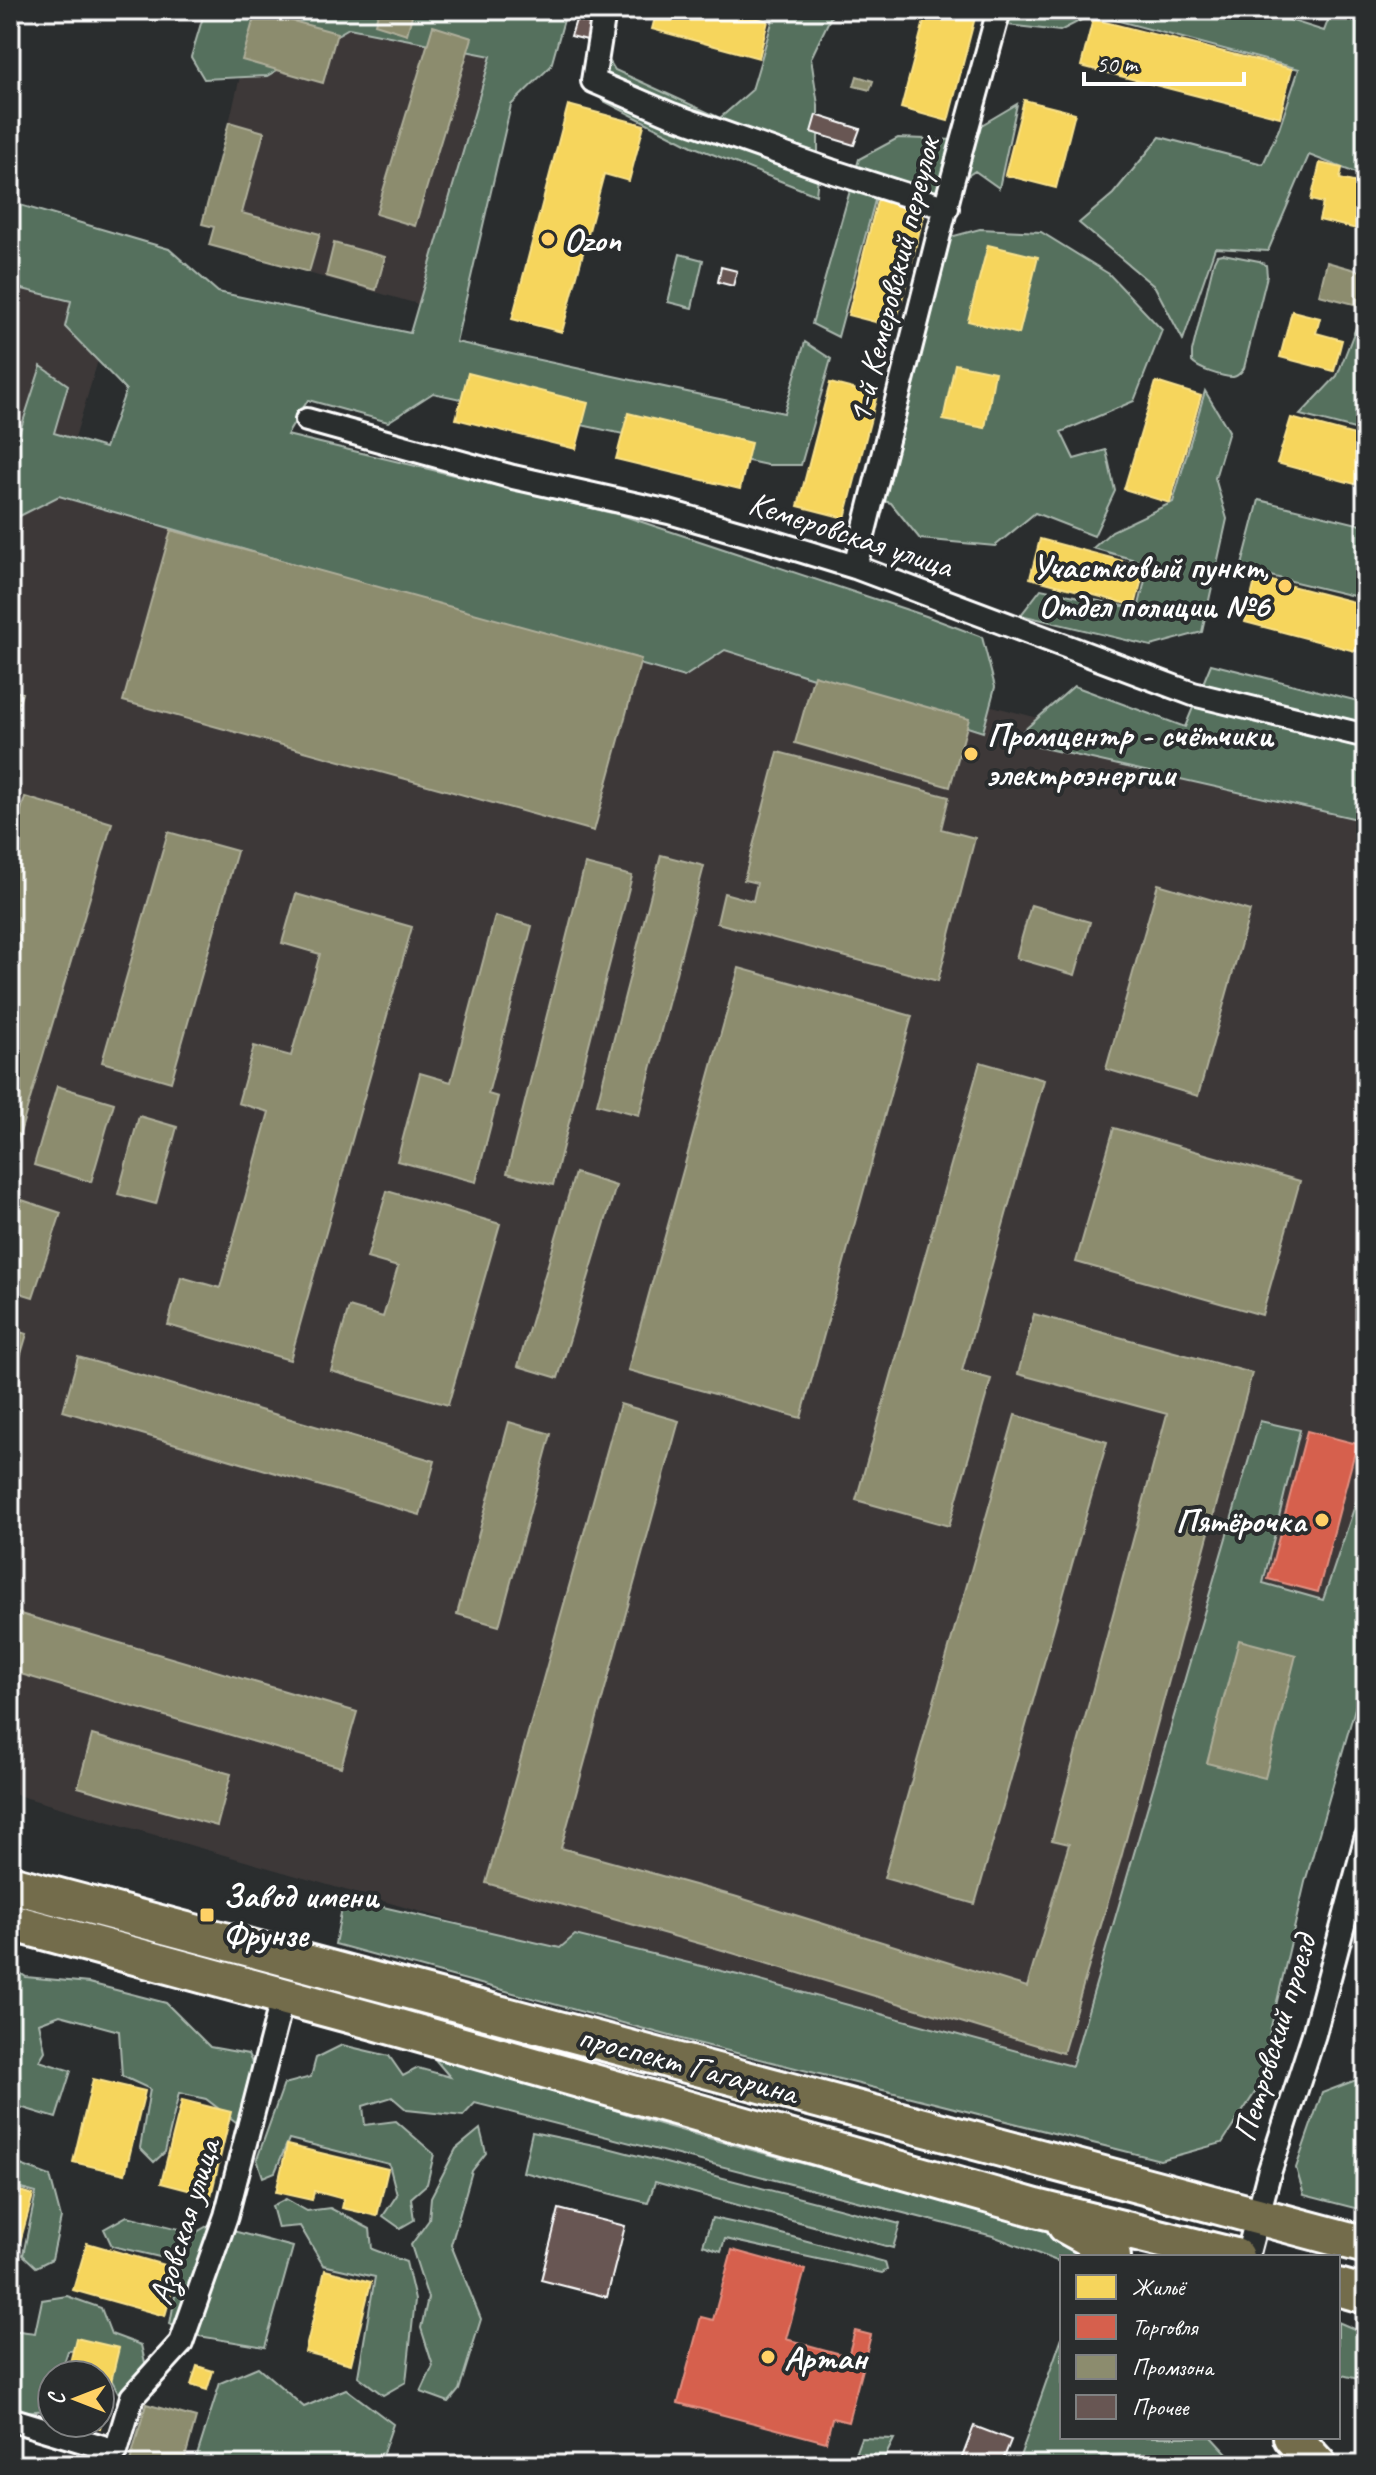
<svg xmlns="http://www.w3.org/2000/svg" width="1376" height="2475" viewBox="0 0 1376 2475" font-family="Caveat,sans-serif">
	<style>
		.built { fill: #3d3939 }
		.green { fill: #546f5d; stroke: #aab7ae; stroke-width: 2 }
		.homes { fill: #f6d55c; stroke: #f9e28d; stroke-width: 2 }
		.shops { fill: #d6604d; stroke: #e29082; stroke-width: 2 }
		.industry { fill: #8c8c6e; stroke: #aeae9a; stroke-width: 2 }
		.building { fill: #685653; stroke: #fff; stroke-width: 2 }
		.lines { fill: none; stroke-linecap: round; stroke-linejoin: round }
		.street-casing { stroke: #fff; stroke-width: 28 }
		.primary-casing { stroke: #fff; stroke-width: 42 }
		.street { stroke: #2a2d2e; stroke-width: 22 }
		.primary { stroke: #736c4b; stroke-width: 36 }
		.poi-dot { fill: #ffd166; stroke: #2a2d2e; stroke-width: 3 }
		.labels { text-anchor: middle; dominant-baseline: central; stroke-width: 8; stroke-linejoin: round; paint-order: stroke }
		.poi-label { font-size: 34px; font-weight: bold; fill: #fff; stroke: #2a2d2e; text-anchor: start }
		.street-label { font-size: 34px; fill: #fff; stroke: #2a2d2e }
	</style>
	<rect width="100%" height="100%" fill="#2a2d2e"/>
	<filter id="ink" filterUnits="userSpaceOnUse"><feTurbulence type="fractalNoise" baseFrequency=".0125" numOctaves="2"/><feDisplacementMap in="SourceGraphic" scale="16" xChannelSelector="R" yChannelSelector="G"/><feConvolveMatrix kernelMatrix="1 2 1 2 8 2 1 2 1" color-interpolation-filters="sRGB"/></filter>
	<g filter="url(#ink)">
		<path class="built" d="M256 10 506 49 418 304 209 245 214 227 202 224 229 123Z
			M10 255 121 283 68 461 1366 805V1528L1202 2138 10 1793Z"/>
		<path class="green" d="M205 10H549L565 16 551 66 511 105 456 342 784 413 805 342 831 359 801 465H767L433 393 388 422 308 400 287 435 624 516 926 616 982 637 995 687 983 732 725 650 684 677 59 496 10 521V456H12L41 366 68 385 54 433 105 448 126 390 65 327 71 301 10 286V202L169 249 218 292 410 333 491 56 349 28 267 76 204 79 191 57Z
			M743 10H834L811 58 818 105V176L816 195 692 146 602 100 587 67 605 54 615 70 720 118 752 90 773 19Z
			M1010 10H1258L1324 31 1332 10H1366V177L1309 155 1268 251 1215 248 1183 340 1155 287 1079 223 1113 194 1160 137 1263 164 1279 129 1299 69 1093 14 1060 31 1006 25Z
			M1017 104 999 188 975 171 925 204 877 193 838 337 812 324 859 159 898 138 956 140Z
			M980 229 1041 232 1109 274 1162 330 1134 401 1061 432 1074 459 1106 450 1115 491 1094 536 1035 513 995 546 920 539 891 503 862 495 928 243Z
			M680 254 703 260 692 308 668 302Z
			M1223 254 1259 261 1266 265 1267 276 1244 368C1241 372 1239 376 1233 377 1222 377 1198 369 1192 362V352L1214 261 1217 255Z
			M1366 302V432L1300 415 1337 376Z
			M1205 391 1229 431 1215 478 1227 519 1202 632 1151 646 1021 615 1041 589 1138 609 1149 564 1093 548 1112 531 1173 502Z
			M1259 500 1366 526V599L1241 569Z
			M1211 664 1366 703V821L1012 741 1074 686 1185 727Z
			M1260 1421 1300 1430 1263 1583 1323 1600 1366 1473V1670L1305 1882 1256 2091 1222 2143 1160 2160 681 2039 335 1944 344 1898 560 1948 575 1935 742 1976 1072 2066Z
			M10 1966 26 1977 89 1983 166 2003 210 2047 248 2054 266 2092 258 2119 236 2122 206 2099 179 2093 165 2152 154 2162 140 2148 150 2089 122 2076 119 2031 60 2015 39 2023 45 2051 39 2061 71 2071 56 2118 10 2104V2094L15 2077 10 2075Z
			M342 2045 389 2056 403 2076 418 2068 450 2077 433 2057C460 2063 490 2066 516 2075 561 2090 604 2108 649 2121 754 2152 860 2179 967 2206 997 2214 1066 2226 1080 2257H1062V2263L993 2236 475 2103 463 2116 407 2110 392 2097 363 2106 365 2125 396 2121 434 2154 427 2184 411 2198 414 2220 400 2228 383 2216 397 2195 389 2164 289 2139 275 2172 263 2177 257 2159 284 2084 311 2077 316 2058Z
			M1356 2080 1366 2083V2211L1304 2195 1296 2168 1322 2093Z
			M480 2129 486 2153 472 2171 451 2245 481 2319 459 2390 449 2402 421 2392 433 2366 421 2328 428 2298 411 2245 429 2220 431 2197 456 2149Z
			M532 2132 608 2148 900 2224 893 2248 655 2182 648 2203 523 2172Z
			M10 2161 50 2176 61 2218 52 2259 36 2267 23 2255 36 2193 10 2186Z
			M286 2199 307 2211 330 2208 370 2229 372 2249 406 2262 415 2300 406 2382 383 2395 358 2376 375 2277 323 2265 300 2226 278 2228 272 2206Z
			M127 2216 195 2233 216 2221 237 2232 293 2247 265 2347 187 2334 170 2324 181 2262 112 2246 104 2229Z
			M712 2218 763 2229 885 2262 887 2270 882 2273 725 2239 721 2251 703 2245Z
			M67 2296 101 2308 111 2334 141 2345 147 2371 121 2397 94 2349 68 2351 60 2375H52V2399L49 2410 10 2413V2330L35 2333 42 2300Z
			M1338 2322 1366 2334V2381L1338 2374Z
			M1062 2337V2437H1212L1238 2465H1017Z
			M258 2367 304 2407 346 2389 393 2424 383 2453 357 2465H194L220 2383Z
			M861 2438 894 2439 881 2465H851Z"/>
		<path class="homes" d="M657 10H727L768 21 759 58 652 29Z
			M927 10H977L948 121 901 108Z
			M1093 19 1292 69 1280 117 1081 66Z
			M1024 100 1075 113 1056 188 1005 175Z
			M568 105 644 125 629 181 604 174 562 332 512 319Z
			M1320 163 1342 168 1340 179 1366 185 1357 229 1319 220 1323 203 1311 200Z
			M878 198 925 210 895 327 848 315Z
			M988 245 1038 257 1019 334 968 321Z
			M1292 311 1320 318 1316 333 1342 340 1334 371 1280 357Z
			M955 364 995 372 985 428 943 420Z
			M468 373 588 403 576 449 456 419Z
			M1156 382 1201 396 1170 503 1124 489Z
			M830 383 877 395 845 518 798 506Z
			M628 413 751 443 740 489 616 459Z
			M1291 418 1366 438V487L1277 463Z
			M1040 539 1145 567 1135 606 1030 578Z
			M1256 577 1366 605V654L1245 622Z
			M93 2079 145 2091 125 2174 73 2162Z
			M182 2100 231 2112 211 2196 161 2183Z
			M287 2145 388 2169 377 2216 342 2208 344 2199 314 2191 312 2200 276 2192Z
			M10 2188 33 2195 12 2271H10Z
			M87 2243 178 2269 165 2316 73 2290Z
			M325 2270 371 2282 351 2364 305 2352Z
			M76 2338 119 2348 100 2428 79 2423H100V2375H67Z
			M197 2366 213 2371 207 2390 191 2385Z"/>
		<path class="shops" d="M1307 1431 1357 1444 1318 1592 1268 1579Z
			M732 2250 805 2270 786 2339 848 2356 855 2331 871 2335 848 2422 832 2418 826 2442 678 2403 701 2317 713 2320Z"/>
		<path class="industry" d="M379 10H406L413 12 407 34 375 24Z
			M256 11 337 33 323 83 242 60Z
			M433 26 472 38 415 226 376 214Z
			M857 76 873 81 870 90 854 86Z
			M229 122 264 132 242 213 320 234 309 272 209 245 214 227 202 224Z
			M334 243 385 257 376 290 326 276Z
			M1327 262 1366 273V290L1362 306 1319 295Z
			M171 530 641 659 594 831 123 701Z
			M814 675 969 719 950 787 795 743Z
			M10 690 22 693 10 734Z
			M778 752 949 797 941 829 975 838 938 981 717 923 724 893 753 901 757 883 744 880Z
			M25 797 112 823 17 1143 10 1141V847Z
			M168 832 237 851 171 1082 102 1062Z
			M661 855 704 866 639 1115 597 1104Z
			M585 864 632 876 553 1185 507 1173Z
			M1158 884 1250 911 1198 1096 1106 1069Z
			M296 894 412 927 290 1360 168 1325 181 1277 220 1288 269 1112 238 1103 254 1046 291 1056 320 954 282 943Z
			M1031 905 1090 922 1075 975 1016 958Z
			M495 916 532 926 488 1094 498 1097 476 1182 397 1161 420 1073 451 1082Z
			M739 968 912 1016 801 1418 628 1370Z
			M980 1062 1044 1080 962 1371 991 1379 949 1526 856 1500Z
			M57 1086 114 1103 91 1182 34 1165Z
			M139 1116 177 1127 156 1204 118 1194Z
			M1114 1128 1300 1181 1262 1315 1076 1262Z
			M575 1173 616 1186 558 1378 518 1366Z
			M387 1191 500 1224 448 1405 331 1371 349 1307 383 1317 398 1267 367 1258Z
			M13 1197 61 1213 33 1297 10 1290V1205Z
			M1034 1314 1252 1373 1121 1858 1063 2053 719 1949 486 1883 620 1404 679 1421 561 1848 734 1896 1027 1987 1069 1844 1052 1840 1167 1414 1018 1374Z
			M10 1329 27 1334 10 1391Z
			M78 1357 435 1461 420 1515 63 1411Z
			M1015 1415 1107 1442 975 1904 884 1878Z
			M509 1422 551 1434 499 1626 457 1614Z
			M10 1611 357 1712 341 1767 10 1671Z
			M1239 1640 1296 1655 1265 1778 1207 1763Z
			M92 1735 231 1774 217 1826 78 1787Z
			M146 2404 196 2418 183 2465H129Z"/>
		<path class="building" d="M576 20 591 24 587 40 571 36Z
			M816 115 860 129 854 145 811 132Z
			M721 267 737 271 733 286 718 282Z
			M559 2209 625 2226 607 2297 541 2280Z
			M974 2426 1011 2440 1001 2465H966L960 2463Z"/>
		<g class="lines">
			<defs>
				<path id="street" d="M604 12 593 81 672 115 831 171 947 208
					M307 420 513 477 669 512 770 541 855 567 1193 694 1366 736
					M855 567 952 182 999 10
					M1247 2257 1269 2173 1314 2034 1366 1839
					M10 2419 116 2451 132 2397 181 2343 226 2216 283 1996"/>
				<path id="primary" d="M10 1884 1366 2245
					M10 1922 374 2021 1036 2208 1235 2257
					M1066 2225 1097 2242 1112 2257
					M1338 2287 1366 2295
					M1292 2437 1318 2465"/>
			</defs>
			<use href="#street" class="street-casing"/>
			<use href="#primary" class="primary-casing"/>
			<use href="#street" class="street"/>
			<use href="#primary" class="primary"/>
		</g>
	</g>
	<g class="poi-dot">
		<circle cx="548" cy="239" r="8"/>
		<circle cx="1285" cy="586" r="8"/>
		<circle cx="971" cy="754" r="8"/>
		<circle cx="1322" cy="1520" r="8"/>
		<rect x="199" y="1907" width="16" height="16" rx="4"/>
		<circle cx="768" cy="2357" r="8"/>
	</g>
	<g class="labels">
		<g class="poi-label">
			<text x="564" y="239">Ozon</text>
			<text x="1269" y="566" text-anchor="end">Участковый пункт,<tspan x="1269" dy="39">Отдел полиции №6</tspan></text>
			<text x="987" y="734">Промцентр - счётчики<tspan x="987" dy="39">электроэнергии</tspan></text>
			<text x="1306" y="1520" text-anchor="end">Пятёрочка</text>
			<text x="223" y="1895">Завод имени<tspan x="223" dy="39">Фрунзе</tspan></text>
			<text x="784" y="2357">Артан</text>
		</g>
		<g class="street-label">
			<text transform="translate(893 280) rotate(-76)">1-й Кемеровский переулок</text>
			<text transform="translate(851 534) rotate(18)">Кемеровская улица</text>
			<text transform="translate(1274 2038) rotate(-73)">Петровский проезд</text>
			<text transform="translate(688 2064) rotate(15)">проспект Гагарина</text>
			<text transform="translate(184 2222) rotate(-73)">Азовская улица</text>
		</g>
	</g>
	<rect width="1376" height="2475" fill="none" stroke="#2a2d2e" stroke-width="40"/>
	<rect x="20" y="20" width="1336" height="2435" fill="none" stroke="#fff" stroke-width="3" filter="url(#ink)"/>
	<rect x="1060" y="2255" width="280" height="184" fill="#2a2d2e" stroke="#7f8182" stroke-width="2"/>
	<rect x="1076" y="2275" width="40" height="24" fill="#f6d55c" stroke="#7f8182" stroke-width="2"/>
	<text x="1132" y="2295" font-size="24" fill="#ffffff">Жильё</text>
	<rect x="1076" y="2315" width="40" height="24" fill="#d6604d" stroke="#7f8182" stroke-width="2"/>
	<text x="1132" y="2335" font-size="24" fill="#ffffff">Торговля</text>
	<rect x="1076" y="2355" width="40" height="24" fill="#8c8c6e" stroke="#7f8182" stroke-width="2"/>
	<text x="1132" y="2375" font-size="24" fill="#ffffff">Промзона</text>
	<rect x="1076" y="2395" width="40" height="24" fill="#685653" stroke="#7f8182" stroke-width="2"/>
	<text x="1132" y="2415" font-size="24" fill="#ffffff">Прочее</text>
	<g transform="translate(76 2399) rotate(270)"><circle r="38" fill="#2a2d2e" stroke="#7f8182" stroke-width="2"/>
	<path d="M0-6L14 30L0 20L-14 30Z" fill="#ffd166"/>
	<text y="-12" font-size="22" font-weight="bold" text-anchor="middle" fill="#ffffff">С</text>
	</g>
	<path d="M1084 72v12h160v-12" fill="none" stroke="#ffffff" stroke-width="4"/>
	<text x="1096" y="72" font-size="24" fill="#ffffff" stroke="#2a2d2e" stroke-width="6" paint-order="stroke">50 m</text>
</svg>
